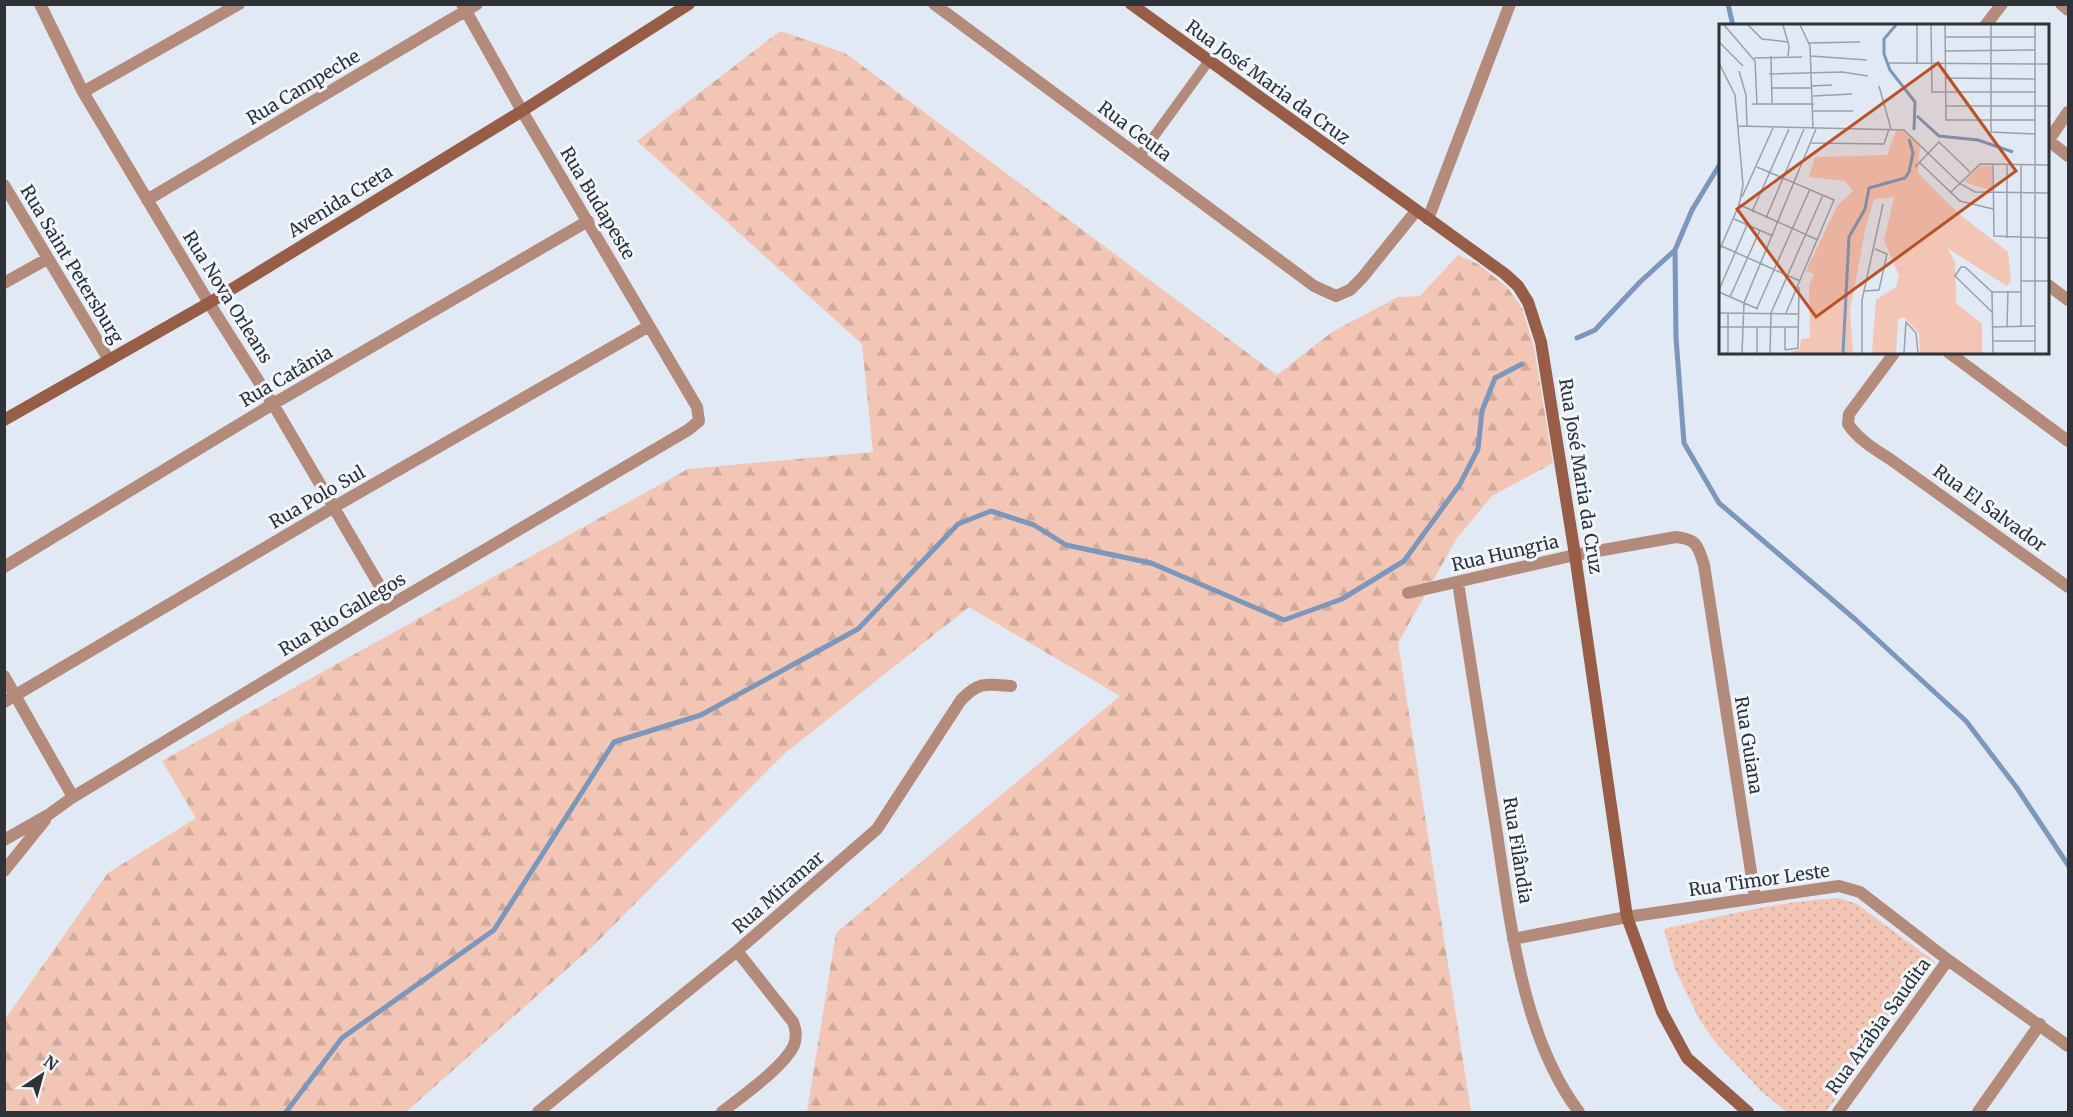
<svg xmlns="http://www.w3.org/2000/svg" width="2073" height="1117" viewBox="0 0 2073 1117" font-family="Merriweather,serif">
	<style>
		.green { fill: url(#green-dots) }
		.forest { fill: url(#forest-firs) }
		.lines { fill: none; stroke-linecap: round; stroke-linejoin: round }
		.stream { stroke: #7b97bb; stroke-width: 5 }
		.lane { stroke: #b48b7b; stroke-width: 10 }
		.street { stroke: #b48b7b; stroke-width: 12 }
		.secondary { stroke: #975d46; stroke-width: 12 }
		.labels { text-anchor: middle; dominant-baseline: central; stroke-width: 6; stroke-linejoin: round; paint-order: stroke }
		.street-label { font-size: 18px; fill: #2f3236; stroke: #f1f6fd }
		.inset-river { fill: none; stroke: #7b97bb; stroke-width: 3 }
		.inset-road { fill: none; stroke: #9aa0a8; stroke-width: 1.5 }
		.view { fill: #b95327; fill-opacity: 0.15; stroke: #b95327; stroke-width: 3 }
		.inset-edge { fill: none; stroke: #2f3236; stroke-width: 3 }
	</style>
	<defs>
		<pattern id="green-dots" width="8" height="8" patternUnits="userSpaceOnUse" patternTransform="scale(1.5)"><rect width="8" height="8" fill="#f2c5b4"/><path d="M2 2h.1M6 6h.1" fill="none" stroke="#d0aa9b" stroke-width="1.8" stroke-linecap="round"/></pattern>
		<pattern id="forest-firs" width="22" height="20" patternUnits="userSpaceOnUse" patternTransform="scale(1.5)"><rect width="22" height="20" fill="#f2c5b4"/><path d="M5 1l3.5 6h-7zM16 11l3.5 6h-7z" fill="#d0aa9b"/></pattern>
	</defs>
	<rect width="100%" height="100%" fill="#e1e9f4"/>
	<path class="green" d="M1839 898 1857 904 1935 962 1826 1112H1787L1762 1092 1716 1043 1699 1019 1675 969 1664 929C1722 916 1780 901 1839 898Z"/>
	<path class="forest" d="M780 31 845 53 1277 375 1332 332 1398 297 1420 296 1458 255 1478 264 1507 287 1522 308 1534 347 1553 463 1492 496 1457 538 1398 643 1471 1112H807L836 933 1120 696 969 607 784 754 594 945 406 1112H5V1019L108 873 196 818 162 761 688 469 873 452 862 344 637 141Z"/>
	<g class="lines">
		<path class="stream" d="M1728 4 1733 26
			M1675 250 1676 338 1684 443 1719 503 1856 620 1966 721 2017 788 2068 865
			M1577 338 1595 330 1640 282 1675 250 1692 210 1720 164
			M286 1112 342 1038 494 930 614 742 701 715 858 629 958 524 991 511 1034 525 1066 545 1151 563 1284 620 1342 599 1404 561 1460 484 1478 449 1482 411 1495 378 1522 364"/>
		<path class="lane" d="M1139 157 1208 62"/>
		<path class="street" d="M40 4 83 92 209 303 273 404 391 605
			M934 4 1314 286 1336 296 1350 290 1362 278 1416 211
			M2061 4 2068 10
			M1985 26 2002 4
			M83 92 239 4
			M2048 140 2068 156
			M2048 141 2068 112
			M4 185 109 360
			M147 200 477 4
			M1428 219 1510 4
			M4 283 47 259
			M2048 285 2068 300
			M1895 352 1849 414 1848 424C1859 440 1874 449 1890 459L2068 587
			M1948 352 2068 441
			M4 567 273 404 588 221
			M1458 582C1470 662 1483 742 1495 821 1510 916 1520 1034 1579 1112
			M1408 593 1575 555 1676 537C1697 539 1698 546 1704 565L1755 898
			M4 676 73 797
			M4 702 334 507 649 326
			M4 840 48 815 73 797 391 605 688 430 699 421 697 407 522 111 462 4
			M4 871 45 820
			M1513 939 1627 917 1839 886 1860 892 1948 960 2068 1046
			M538 1112 737 951 877 829 961 700C979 681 987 684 1011 686
			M722 1112C742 1096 784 1067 794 1045 797 1036 796 1030 793 1022L737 951
			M1838 1112 1948 960
			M1978 1112 2040 1024"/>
		<path class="secondary" d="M1131 4 1505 274 1518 286 1528 302 1541 342 1575 555 1627 917 1662 1012 1687 1058 1748 1112
			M4 420 209 303 522 111 689 4"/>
	</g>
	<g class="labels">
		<g class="street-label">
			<text transform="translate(1268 82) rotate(36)">Rua José Maria da Cruz</text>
			<text transform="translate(303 87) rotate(-31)">Rua Campeche</text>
			<text transform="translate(1135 131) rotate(37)">Rua Ceuta</text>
			<text transform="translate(340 201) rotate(-32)">Avenida Creta</text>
			<text transform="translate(598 203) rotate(59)">Rua Budapeste</text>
			<text transform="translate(72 264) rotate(59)">Rua Saint Petersburg</text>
			<text transform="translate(228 297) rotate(58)">Rua Nova Orleans</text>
			<text transform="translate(286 376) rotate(-30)">Rua Catânia</text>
			<text transform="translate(1581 476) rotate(81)">Rua José Maria da Cruz</text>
			<text transform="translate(317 497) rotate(-30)">Rua Polo Sul</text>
			<text transform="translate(1990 508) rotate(36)">Rua El Salvador</text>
			<text transform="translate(1505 553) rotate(-13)">Rua Hungria</text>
			<text transform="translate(342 614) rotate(-31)">Rua Rio Gallegos</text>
			<text transform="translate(1749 745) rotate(81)">Rua Guiana</text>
			<text transform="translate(1518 850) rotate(81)">Rua Filândia</text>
			<text transform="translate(1759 880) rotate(-8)">Rua Timor Leste</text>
			<text transform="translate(778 892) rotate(-41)">Rua Miramar</text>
			<text transform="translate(1878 1026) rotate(-54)">Rua Arábia Saudita</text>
		</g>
	</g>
	<g transform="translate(1719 24)">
		<rect width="330" height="330" fill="#e1e9f4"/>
		<path d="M259 142H273V167L245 158Z" fill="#f2c5b4"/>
		<path d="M184 106 201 120 199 149 240 190 289 228 292 256 288 262 228 224 236 238 237 279 263 300V329H201L200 309 185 293 179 295 177 329H153L157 276 177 263 180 252 165 216 175 173 155 175 147 202 131 287 134 329H69L81 325 82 315 91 314 90 261 95 250 87 247 118 182 134 167 126 157 90 153 96 133 168 131 177 107Z" fill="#f2c5b4"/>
		<path class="inset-river" d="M177 1 165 15V30L171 46 196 78 195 106M198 92 220 112 259 116 294 128M124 329 130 213 146 185 150 164 186 154 190 148 194 129 190 115"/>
		<path class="inset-road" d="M5 1 36 37 38 80M29 1 43 15 69 18M64 1 70 22 69 32M81 1 91 22 94 105M212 1 213 68H316M226 1 227 96H316M272 1V108L316 110M226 13H317M0 18 24 42M90 19 141 18M226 27 316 26M52 32 53 79M92 32 148 36M35 34 83 33M0 39 16 71 24 161 20 181 0 227M170 39 330 40M198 40V1M20 47 27 71 28 102M50 50 123 48 149 52M226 54 316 55M93 62 113 61M160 62 172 105M52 64H93M94 72 133 70M33 80H95M226 82H330M94 87H134M19 102 185 106 240 159 256 168 330 169M92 119 165 120 170 105M200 138 241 177 274 185M288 140V214M274 141 275 212 330 214M38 143 115 176 67 289M196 143 220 118 251 148M231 169 261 140 330 141M23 173 54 104M19 180 99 216M33 188 70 105M47 194 85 105M15 195 54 212M0 221 81 257M302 257H330M0 266 28 201M145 267 160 266 168 230 156 225M0 268 39 285M273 268 274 329M11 273 41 206M38 284 91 165M0 289 79 290M274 289 236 252 242 243H246L273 268H301M302 302V141M0 303H79M38 303V329M66 303V326M274 303 316 302M288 303 289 267M274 317H316M66 326 79 324 80 263M9 329V289M23 329 25 279 97 105M51 329 52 289 104 171M143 329V276L164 180M185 329 187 298 197 309 199 329M316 329V1"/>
		<path class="view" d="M219 39 297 147 97 293 18 185Z"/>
		<rect width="330" height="330" class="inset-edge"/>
	</g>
	<rect width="2073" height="1117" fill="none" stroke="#2f3236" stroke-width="12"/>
	<g transform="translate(42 1075) rotate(36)" stroke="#f1f6fd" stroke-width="4.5" paint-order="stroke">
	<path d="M0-4.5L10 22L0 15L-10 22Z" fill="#2f3236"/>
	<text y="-9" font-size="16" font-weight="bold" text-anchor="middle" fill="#2f3236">N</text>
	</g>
</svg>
